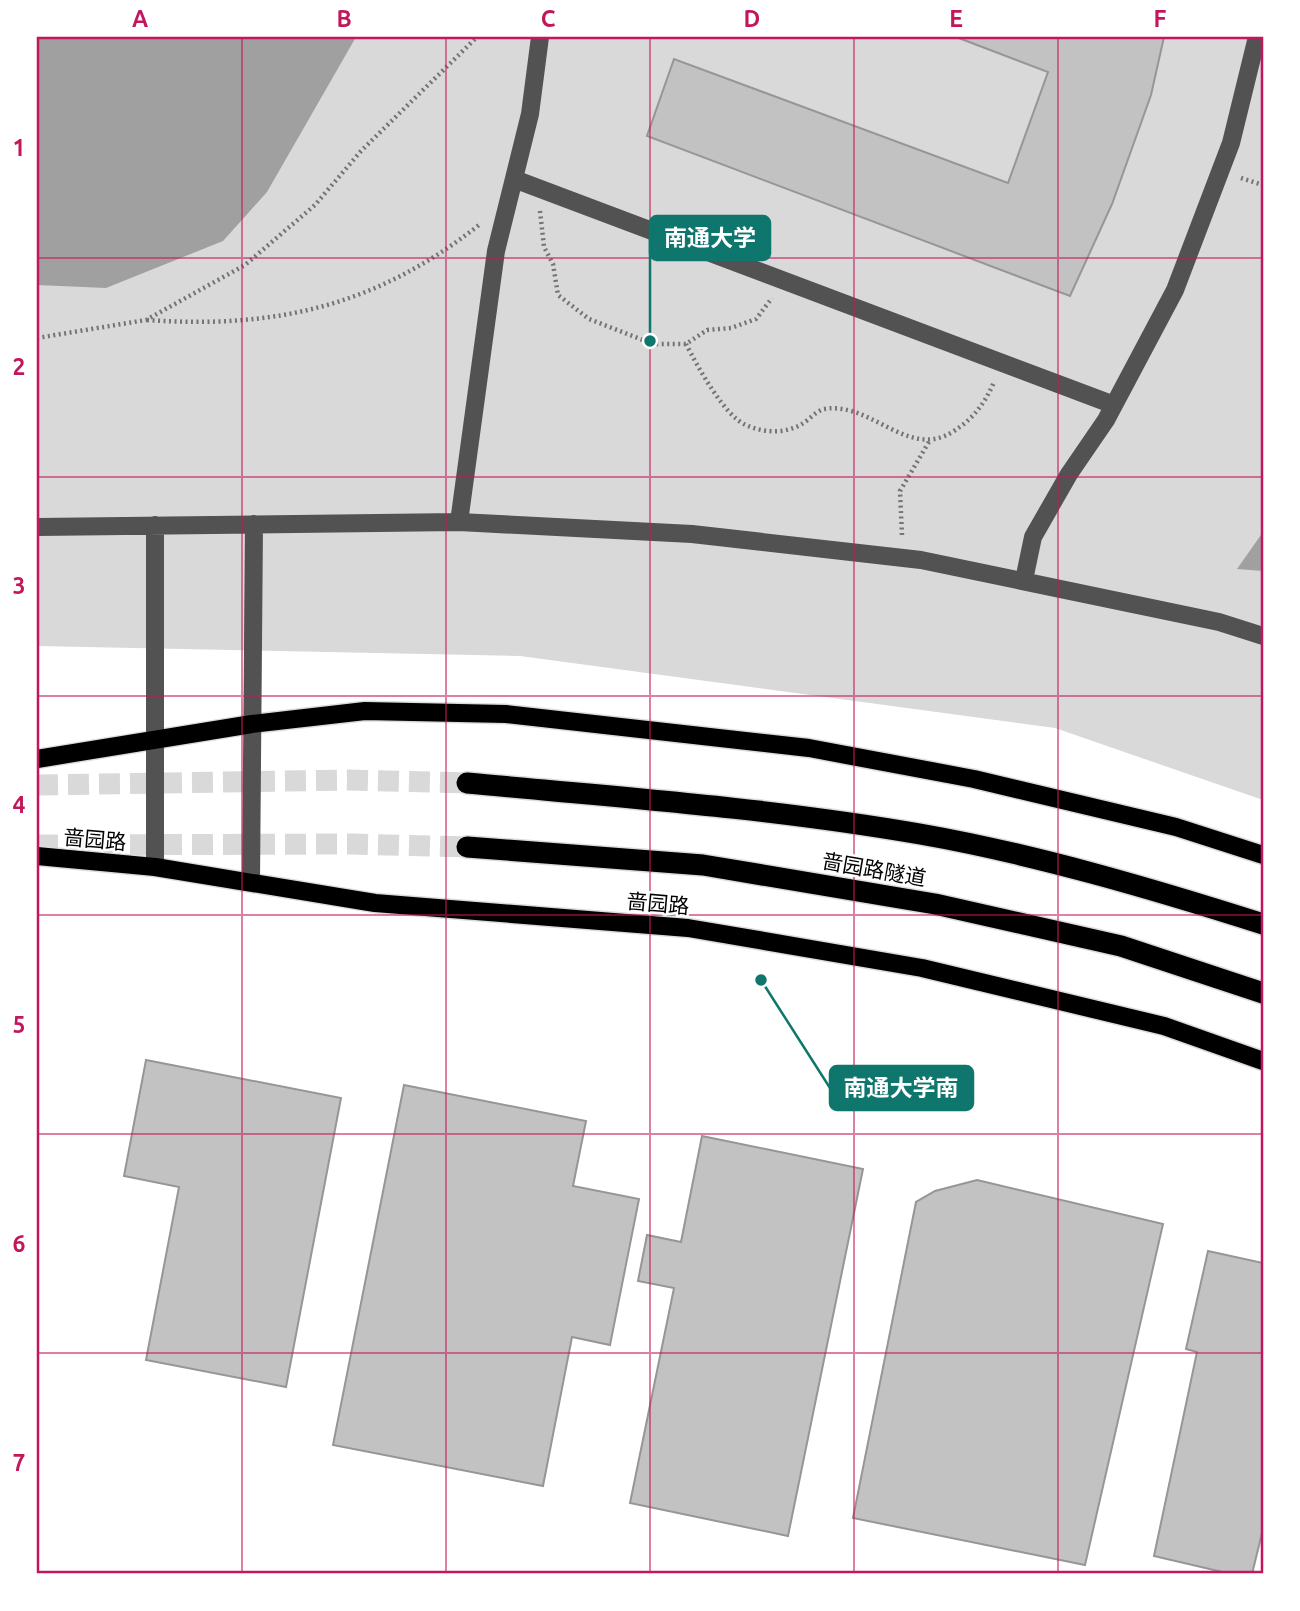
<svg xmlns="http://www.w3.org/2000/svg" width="1300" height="1611" viewBox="0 0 1300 1611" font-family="Ubuntu,'Noto Sans SC',sans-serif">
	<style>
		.green { fill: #d9d9d9 }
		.water { fill: #a0a0a0 }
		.building { fill: #c2c2c2; stroke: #969696; stroke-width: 2 }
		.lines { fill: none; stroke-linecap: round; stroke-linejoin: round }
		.highway-tunnel { stroke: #d9d9d9; stroke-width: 21; stroke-dasharray: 21 10; stroke-linecap: butt }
		.major-casing { stroke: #dbdbdb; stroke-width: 21 }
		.highway-casing { stroke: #dbdbdb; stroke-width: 24 }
		.path { stroke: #747474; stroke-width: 4.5; stroke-dasharray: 2 3.5; stroke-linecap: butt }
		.minor { stroke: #525252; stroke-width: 18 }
		.major { stroke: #000; stroke-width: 18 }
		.highway { stroke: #000; stroke-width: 21 }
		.grid { fill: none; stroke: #c2185b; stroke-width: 2; stroke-opacity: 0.55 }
		.labels { text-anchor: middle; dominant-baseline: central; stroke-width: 5; stroke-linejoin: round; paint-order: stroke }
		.street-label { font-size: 21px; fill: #000; stroke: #fff }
		.leader { fill: none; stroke: #0f766e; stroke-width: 2.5 }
		.callout-dot { fill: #0f766e; stroke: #fff; stroke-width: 2.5 }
		.callout { fill: #0f766e; stroke: #0f766e; stroke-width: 2.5 }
		.callout-label { font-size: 23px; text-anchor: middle; font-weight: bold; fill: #fff }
		.neatline { fill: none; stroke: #c2185b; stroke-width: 2.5 }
		.grid-label { font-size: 23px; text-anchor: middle; font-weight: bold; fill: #c2185b }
	</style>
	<rect width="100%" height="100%" fill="#fff"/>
	<path class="green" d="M37 37H1263V800L1055 728 520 656 37 646Z"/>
	<path class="water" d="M37 37H356L267 192 223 241 106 288 37 285Z
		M1263 532V571L1237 569Z"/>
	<path class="building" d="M956 37H1164L1151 95 1112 204 1070 296 647 136 674 59 1008 183 1048 72Z
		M146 1060 341 1098 286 1387 146 1360 179 1187 124 1176Z
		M404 1085 586 1121 573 1186 639 1199 610 1345 572 1337 543 1486 333 1445Z
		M702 1136 863 1169 788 1536 630 1503 674 1288 638 1281 647 1235 681 1242Z
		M977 1180 1163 1224 1085 1565 853 1518 916 1202 935 1191Z
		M1208 1251 1263 1263V1529L1252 1574H1231L1154 1556 1197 1352 1186 1349Z"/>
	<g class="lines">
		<path class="highway-tunnel" d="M37 785 347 780 467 783
			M37 845 353 844 467 847"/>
		<defs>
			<path id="major" d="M37 759 252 724 365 711 506 714 809 748 974 779 1176 827 1263 855
				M37 856 155 867 375 903 688 928 922 968 1164 1026 1263 1061"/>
			<path id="highway" d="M467 783C618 797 770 808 920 834 1034 854 1153 889 1263 924
				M467 847 703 865 935 904 1121 946 1263 993"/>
		</defs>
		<use href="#major" class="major-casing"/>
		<use href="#highway" class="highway-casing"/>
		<path class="path" d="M1241 178 1263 185
			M540 211 544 247 553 264 558 295 589 319 653 344H686L707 330 731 328 756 319 772 298
			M147 320C276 329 376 306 479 225
			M37 338 146 320 245 265 315 205 361 151 477 37
			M686 344C697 365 724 416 746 425 763 433 785 434 802 424 809 420 816 411 824 409 872 401 908 461 954 431 974 418 985 403 994 382
			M902 535 900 491 930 440"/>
		<path class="minor" d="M514 179 1114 405
			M459 522 496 251 530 114 540 37
			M155 525V867
			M37 527 459 522 692 534 921 560 1219 622 1263 636
			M1024 580 1033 537 1069 474 1106 420 1175 290 1231 143 1257 37
			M251 882 254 524"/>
		<use href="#major" class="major"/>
		<use href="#highway" class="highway"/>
	</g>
	<path class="grid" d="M242 37V1574M446 37V1574M650 37V1574M854 37V1574M1058 37V1574M37 258H1263M37 477H1263M37 696H1263M37 915H1263M37 1134H1263M37 1353H1263"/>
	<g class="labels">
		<g class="street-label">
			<text transform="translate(95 839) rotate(5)">啬园路</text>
			<text transform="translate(874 869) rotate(10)">啬园路隧道</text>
			<text transform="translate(658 903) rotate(5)">啬园路</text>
		</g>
	</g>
	<path class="leader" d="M650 341L650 238M761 980L830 1088"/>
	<g class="callout-dot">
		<circle cx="650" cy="341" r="7"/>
		<circle cx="761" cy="980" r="7"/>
	</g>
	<g class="callout">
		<rect x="650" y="216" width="120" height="44" rx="7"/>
		<rect x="830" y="1066" width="143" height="44" rx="7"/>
	</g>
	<g class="callout-label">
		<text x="710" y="246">南通大学</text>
		<text x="901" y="1096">南通大学南</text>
	</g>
	<rect width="1300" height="1611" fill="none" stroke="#ffffff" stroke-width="77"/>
	<rect x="38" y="38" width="1224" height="1534" class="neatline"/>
	<g class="grid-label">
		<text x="140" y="27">A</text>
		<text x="344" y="27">B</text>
		<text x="548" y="27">C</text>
		<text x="752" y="27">D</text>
		<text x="956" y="27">E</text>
		<text x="1160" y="27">F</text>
		<text x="19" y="156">1</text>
		<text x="19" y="375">2</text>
		<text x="19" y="594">3</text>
		<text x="19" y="813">4</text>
		<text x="19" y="1033">5</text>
		<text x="19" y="1252">6</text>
		<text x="19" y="1471">7</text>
	</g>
</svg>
